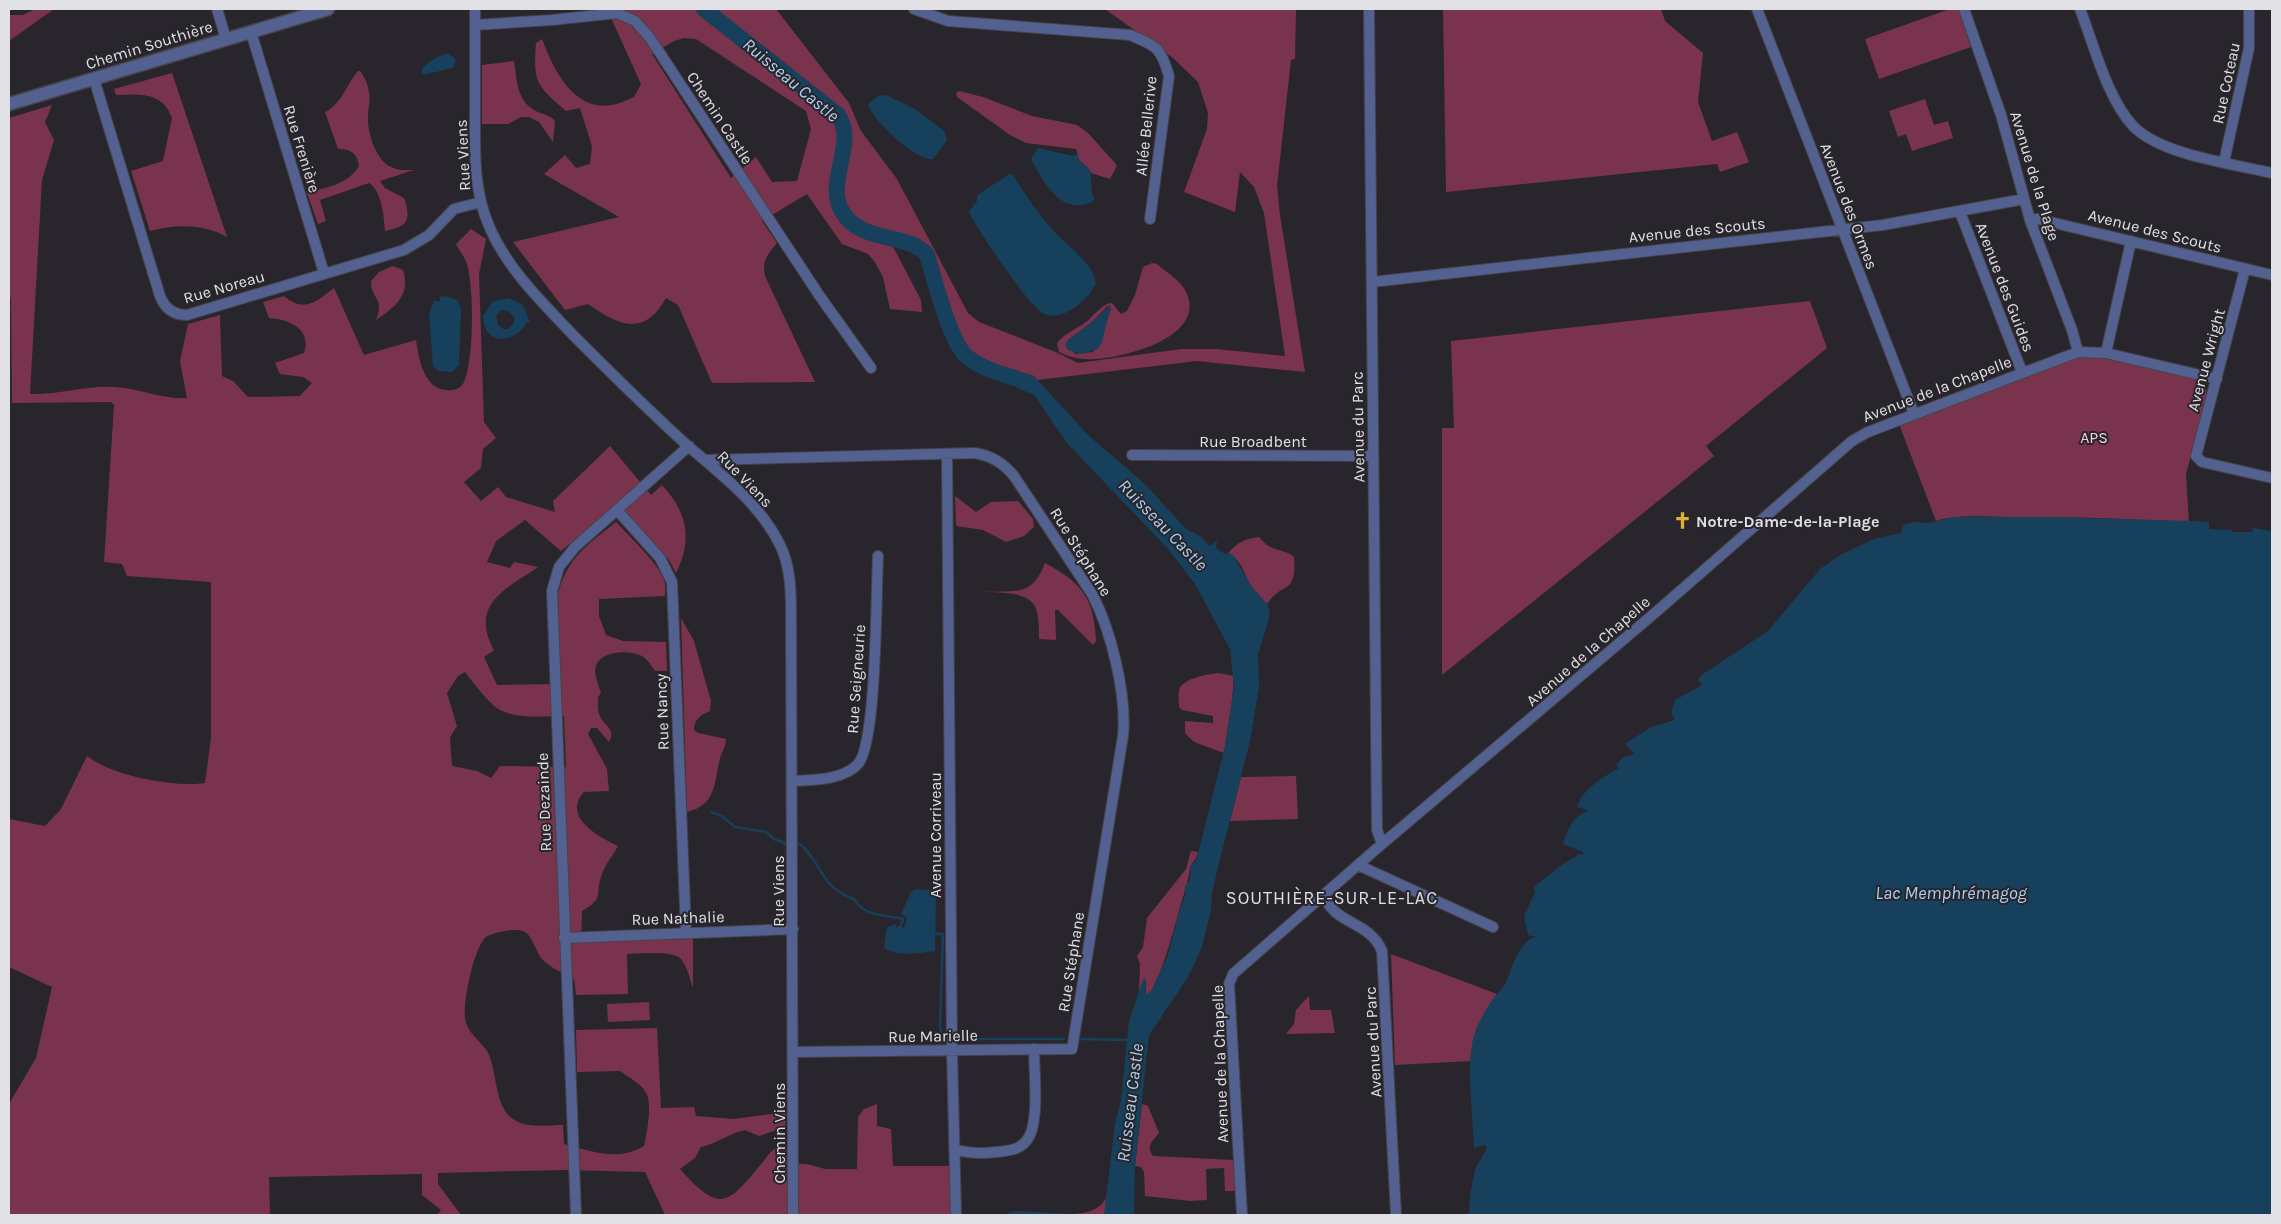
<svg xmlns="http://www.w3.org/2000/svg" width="2281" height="1224" viewBox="0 0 2281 1224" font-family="Karla,sans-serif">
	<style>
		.green { fill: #7a334d; fill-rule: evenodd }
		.water { fill: #16405c; fill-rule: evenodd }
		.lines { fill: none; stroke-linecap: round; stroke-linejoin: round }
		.stream { stroke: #16405c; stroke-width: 2.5 }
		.river { stroke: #16405c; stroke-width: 16 }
		.minor-casing { stroke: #464449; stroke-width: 12 }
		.tertiary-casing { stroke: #464449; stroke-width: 15 }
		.minor { stroke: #536190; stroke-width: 10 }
		.tertiary { stroke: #536190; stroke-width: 12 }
		.labels { text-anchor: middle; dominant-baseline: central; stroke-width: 4; stroke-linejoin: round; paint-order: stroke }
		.street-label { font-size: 16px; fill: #e1e0e4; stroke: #28262c }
		.park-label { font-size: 16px; fill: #fecedb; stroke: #28262c }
		.poi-label { font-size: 16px; font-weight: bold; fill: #e1e0e4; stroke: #28262c; text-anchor: start }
		.water-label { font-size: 18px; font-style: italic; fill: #acd1ef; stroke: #28262c }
		.neighbourhood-label { font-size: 18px; letter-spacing: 1px; fill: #e1e0e4; stroke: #28262c }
	</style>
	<rect width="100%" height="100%" fill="#28262c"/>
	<path class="green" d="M35 9H54L9 41V15H23Z
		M607 9H776L849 103 861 131 897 179 968 313 979 322 1058 353 1078 363 1181 349H1216L1285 356 1264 213 1254 187 1240 172 1235 212 1184 192 1207 129 1208 113 1198 82 1173 58 1105 9H1296L1295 59 1291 60 1277 186 1280 215 1305 372 1197 361 1037 380 1034 376 1002 367 996 372C986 369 973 362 966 355 949 340 934 278 927 255L920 247 889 239 921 300 922 312 890 309 883 277 874 261 868 254 842 244 807 194 762 221 777 243C767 255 762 261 765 276L815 382 712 383 678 305 666 298C644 338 618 325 588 304L565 310 513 242 619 217 544 174 565 155 576 168 590 164 592 146 580 108 566 111C536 85 533 82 536 43L542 39C553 68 573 112 612 105 619 104 627 100 634 97L641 84ZM684 38 696 39 806 111 811 129 797 181 772 182 756 157 731 178 652 54 674 41Z
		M1443 9H1661L1665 21 1703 53 1698 102 1712 141 1737 132 1749 162 1720 172 1717 164 1446 192Z
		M1950 9H1958L1971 47 1879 79 1865 39Z
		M514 61C517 81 517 103 538 112 545 115 550 115 555 121L553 142 539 122 529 117H521L508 124H482V65Z
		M358 71H360C365 78 368 84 369 93 371 101 367 111 368 120 368 135 377 161 391 167 399 171 406 170 414 170L380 181 385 188 404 198C412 221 407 227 385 231 384 217 382 191 369 183L320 200 326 221 318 224 307 193C326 187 348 185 359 166 357 153 351 149 338 149L325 112C342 104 346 85 358 71Z
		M172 73 227 237C204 224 176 224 150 231L131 171 163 161 172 118C163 92 140 94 116 95L114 89Z
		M959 91 983 97 1032 116 1077 125 1088 133 1115 163 1117 166 1110 179 1091 173 1088 168 1079 160 1076 149 1026 143 1010 135 957 97 956 93Z
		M1925 99 1934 125 1948 121 1953 138 1912 151 1906 134 1898 137 1889 111Z
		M52 105 45 122 54 140 42 180 30 394C59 395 86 385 115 387 139 388 163 400 187 398L180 361 188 324 220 315 222 376 233 381 248 397 300 396 312 383 303 377 280 374 275 363 304 353C312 329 289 319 269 318L263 302 284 296C304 313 316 302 334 288L364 355 416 340C419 359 424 393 452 390 456 390 462 387 464 382 474 361 474 287 467 264 465 257 459 251 456 244L471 229 486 239 479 274 484 422 496 438 483 449 481 468 464 482 481 501 498 487 506 497 555 512 553 501 610 446 651 495 662 485C687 512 693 539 676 573L669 560 618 503 561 551 525 520 496 541 487 562 510 568 514 562 538 567C506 589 469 604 494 650L484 657 497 685 560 684 558 593C568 557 588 544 616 522 629 536 659 564 664 580 666 585 665 591 665 596L599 599V616L606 635 623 641 666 642 667 671H655C651 666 648 659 642 656 630 649 600 651 596 666 593 674 599 685 601 693L598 697C598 702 597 708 599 714 602 725 617 728 609 742L597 728H591L588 734 607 769 609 791 584 792C561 817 600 838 618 846 613 855 605 865 602 874 594 895 606 897 582 911L581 941 693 939V988C690 979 687 966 681 959 673 950 639 954 627 954L628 994 576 995 574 979C564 973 550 968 542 959 536 952 532 934 523 931 514 928 494 932 486 937 474 947 463 1001 465 1017 466 1032 479 1039 487 1051 499 1072 492 1110 518 1122 531 1128 550 1125 563 1125L564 1144C592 1151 617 1162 644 1146 647 1133 653 1102 645 1091 640 1083 628 1077 620 1071L577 1072 576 1030 657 1028 661 1108 694 1107 696 1116 734 1119 786 1112 785 1127 759 1136 745 1130C729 1133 717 1144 701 1147L695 1158 680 1169C721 1215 728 1204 762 1163 767 1157 771 1150 778 1146H787V1163L807 1164 825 1169H857L858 1117 864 1109 877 1104V1126L891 1129 893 1166H950L951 1215H665L645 1172 565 1170 438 1173V1184L461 1215H437L441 1210 422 1195V1174L269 1177 270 1215H9V1104L36 1058 52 987 9 967V819L45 826 61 809 87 756C110 775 175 788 205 783L211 738V582L127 576 122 564 104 562 114 405 111 402 12 403 11 301 9 286V118ZM465 672C474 683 490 706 502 711 520 719 545 716 564 716L566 767 500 766 491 778 477 771 452 766 450 737 457 726 447 693 458 676Z
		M1152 263 1157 264C1167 273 1183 282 1187 294 1205 338 1123 358 1093 359 1081 360 1069 357 1059 352L1057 343C1065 333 1077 329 1086 322 1094 316 1102 303 1112 303L1121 314 1127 311 1135 295 1143 267ZM1108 306 1111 309 1105 324 1102 342 1093 352 1075 354 1068 340 1091 323Z
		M393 266 403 270C411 295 395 307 376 320 385 297 371 300 371 281L379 272Z
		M1810 301 1827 348 1706 446 1714 456 1442 675V428H1454L1451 341Z
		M2085 357H2101L2197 379 2205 383 2207 397 2186 474 2189 523C2128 518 2069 517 2008 517 1985 517 1958 514 1936 521L1899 424 2071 359Z
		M955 496 976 512 991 502 1018 501 1033 519 1034 527 1024 536 1006 542 983 530 956 526Z
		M1259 537C1272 554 1286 548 1294 557 1297 596 1282 581 1267 604 1262 598 1256 592 1251 586 1245 575 1241 559 1228 553 1238 542 1244 539 1259 537Z
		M1045 563C1082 583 1094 598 1096 641L1093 645 1058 610H1055L1056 640 1039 639C1039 630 1039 620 1037 612 1033 590 1000 593 982 592 1014 590 1032 598 1045 563Z
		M681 618 694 641 711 701 710 711C701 715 694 719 694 730L698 733 726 739C726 746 722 752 720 758 714 782 717 805 687 812Z
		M1218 673 1234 676 1232 701 1224 753 1194 742 1185 733V721L1213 723V716L1182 710 1179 707C1179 702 1178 695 1179 690 1183 678 1208 674 1218 673Z
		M1296 776 1298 819 1230 821 1241 777Z
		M1191 851 1198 852C1197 860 1191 863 1190 868 1188 885 1182 898 1178 915 1170 942 1164 967 1151 992L1146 995V981L1143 980 1139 993 1140 964 1137 956 1143 947 1147 918 1186 869Z
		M1391 954 1497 994 1476 1032 1471 1061 1395 1065Z
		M1309 996 1310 1010H1331L1335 1033 1286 1034 1294 1024 1296 1010Z
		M649 1002 650 1020 608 1022 607 1004Z
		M1142 1104 1148 1106 1159 1133C1153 1141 1145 1146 1153 1156L1234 1160 1235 1191H1225L1224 1168 1206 1169 1207 1200 1190 1201 1145 1196 1144 1172 1141 1167 1135 1166Z
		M1108 1194 1104 1215 1072 1214C1089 1213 1101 1210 1108 1194Z"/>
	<path class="water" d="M448 53 456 59 453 68C445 69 428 75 422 74V68L435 58Z
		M886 95 915 109 944 131 947 140 933 159C917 162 871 119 868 104L878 96Z
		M1038 148 1073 156 1078 153 1079 160C1082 165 1089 166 1090 172 1092 181 1090 190 1095 200 1063 219 1044 183 1031 159Z
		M1009 174 1013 175C1024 193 1036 211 1050 227 1064 244 1093 261 1096 284 1088 300 1063 322 1044 314 1029 307 977 229 969 212L977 201V196L979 194Z
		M446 296 457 300 461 309 459 365 452 372 439 371 433 366 429 314 435 298V301H440V297Z
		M508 298 523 305 530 322H527C514 345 484 346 483 316L492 302ZM501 310 508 311 515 318 513 324 508 329H503L498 325 496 316Z
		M1111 305 1102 342 1098 349 1081 354 1068 350 1065 345 1068 340 1091 323Z
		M1002 367 1034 376 1088 435 1146 485 1186 529 1200 536 1210 546 1218 539C1212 553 1223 552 1233 555L1252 587 1267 604 1270 612 1268 622 1258 654 1259 687 1250 741 1218 867 1212 893 1211 910 1202 947 1188 977 1149 1035 1135 1166 1134 1215H1104L1115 1124 1121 1100 1129 1021 1143 980 1145 978 1146 994 1151 991 1168 955 1178 916 1186 892 1184 888 1190 880 1191 864 1195 862 1197 858 1226 742 1234 685 1230 649 1195 584 1168 549 1067 443 1034 395 1018 388 1012 383 998 379 996 372Z
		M2048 517 2193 521 2209 522V529L2232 530V532H2252L2253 528 2272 531V1215H1469L1470 1196 1475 1169 1487 1148 1485 1145 1474 1148C1473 1115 1465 1062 1475 1032 1479 1021 1488 1005 1496 995 1500 990 1504 987 1507 980 1513 966 1519 940 1536 937L1528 935 1524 916 1535 892 1534 887 1560 866 1579 854 1583 855V852L1563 844C1566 833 1574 814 1587 812V810L1577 807C1583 788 1604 777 1619 768L1616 766 1622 758 1635 754 1625 744 1651 727 1675 720 1671 712 1675 700 1700 686 1702 684 1698 680 1700 676 1768 631 1820 569 1840 555 1874 539 1901 533 1903 525 1913 522 1929 523 1953 517Z
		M916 889 932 890 936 893 935 951C922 953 893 957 884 947L887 927 896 924V928L899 926 904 928 907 918 901 914 911 892Z
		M1016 1211 1072 1214 1074 1215H1002Z"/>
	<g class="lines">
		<path class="stream" d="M711 812 722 816 735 827 766 832 774 839 787 844
			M798 844C807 845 821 874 829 883 836 891 845 896 855 900 864 917 887 915 903 919L900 928
			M934 934H943L940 1026 943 1039
			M959 1039H1064
			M1079 1039 1130 1040"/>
		<path class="river" d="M704 9 838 115C859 145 820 186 846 217 867 243 908 233 927 255 934 277 950 342 966 356 981 368 998 373 1015 378"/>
		<defs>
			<path id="minor" d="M217 9 226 39
				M475 9C475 43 475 77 475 111 475 150 473 189 489 226 507 269 543 303 574 336 611 373 649 411 688 446 722 475 760 504 780 545 790 565 791 589 791 612L793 1215
				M914 9 948 21 1130 35C1157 46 1161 48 1169 76L1150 219
				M1369 9 1377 830 1382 844
				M1757 9 1914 414
				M1964 9 2001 115 2030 220 2072 330 2078 352
				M2080 9C2094 45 2107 98 2133 126 2161 155 2233 164 2272 173
				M475 25 552 20 617 13 635 21 650 38 819 295 871 368
				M251 32 324 273
				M94 79 160 296C165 309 174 315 187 315L404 250 429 235 454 209 481 202
				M2224 162 2249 48V9
				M1960 212 2022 372
				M2030 220 2038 219 2272 275
				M2245 269 2196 456 2202 462 2272 478
				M1372 282 1883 225 2024 199
				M2106 353 2131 241
				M947 454 952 1051 956 1215
				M1132 455 1373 456
				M706 460 975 453C992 456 1003 463 1014 476L1092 594C1111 630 1127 695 1123 736L1072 1049 794 1052
				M617 510 660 558 672 582 686 932
				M793 781C812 780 844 780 858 764 877 743 876 592 878 556
				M1358 865 1493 927
				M1324 895C1334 925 1369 920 1382 951L1396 1215
				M564 938 793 929
				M954 1149C969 1154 981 1154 996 1152 1008 1151 1020 1150 1027 1140 1040 1124 1034 1070 1034 1049
				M576 1215 552 591 559 567 575 547 689 446
				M1242 1215 1229 984 1233 974 1382 844 1656 612 1852 441 1868 432 2078 352 2106 353 2217 379"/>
			<path id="tertiary" d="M9 104 328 9"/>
		</defs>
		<use href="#minor" class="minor-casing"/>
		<use href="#tertiary" class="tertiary-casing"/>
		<use href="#minor" class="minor"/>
		<use href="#tertiary" class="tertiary"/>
	</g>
	<defs>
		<symbol id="church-bare" viewBox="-9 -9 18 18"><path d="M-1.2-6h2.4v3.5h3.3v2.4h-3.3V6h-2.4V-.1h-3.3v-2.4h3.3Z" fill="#dfb034" stroke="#28262c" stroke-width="2.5" paint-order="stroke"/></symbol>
	</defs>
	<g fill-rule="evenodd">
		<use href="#church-bare" x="1670" y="508" width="25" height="25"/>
	</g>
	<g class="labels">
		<g class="street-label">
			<text transform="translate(149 45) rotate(-17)">Chemin Southière</text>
			<text transform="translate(2226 83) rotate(-78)">Rue Coteau</text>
			<text transform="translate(720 118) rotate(57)">Chemin Castle</text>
			<text transform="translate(1146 126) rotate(-84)">Allée Bellerive</text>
			<text transform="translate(302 149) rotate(73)">Rue Frenière</text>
			<text transform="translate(463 155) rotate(-93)">Rue Viens</text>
			<text transform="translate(2035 176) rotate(73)">Avenue de la Plage</text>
			<text transform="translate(1849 206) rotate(69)">Avenue des Ormes</text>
			<text transform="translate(1697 230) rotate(-6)">Avenue des Scouts</text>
			<text transform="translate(2155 231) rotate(14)">Avenue des Scouts</text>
			<text transform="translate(224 287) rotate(-16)">Rue Noreau</text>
			<text transform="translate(2005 287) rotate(69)">Avenue des Guides</text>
			<text transform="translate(2206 360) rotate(-75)">Avenue Wright</text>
			<text transform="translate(1937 389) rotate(-21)">Avenue de la Chapelle</text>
			<text transform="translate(1358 427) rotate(-91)">Avenue du Parc</text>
			<text x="1253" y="441">Rue Broadbent</text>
			<text transform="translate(745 479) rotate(46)">Rue Viens</text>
			<text transform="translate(1081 552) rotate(58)">Rue Stéphane</text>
			<text transform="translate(1588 651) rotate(-41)">Avenue de la Chapelle</text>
			<text transform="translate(856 679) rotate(-86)">Rue Seigneurie</text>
			<text transform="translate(662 712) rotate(-92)">Rue Nancy</text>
			<text transform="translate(544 802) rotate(-92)">Rue Dezainde</text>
			<text transform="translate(935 835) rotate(-90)">Avenue Corriveau</text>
			<text transform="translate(778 891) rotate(-90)">Rue Viens</text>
			<text transform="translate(678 918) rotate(-2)">Rue Nathalie</text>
			<text transform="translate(1071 962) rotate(-81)">Rue Stéphane</text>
			<text transform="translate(933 1036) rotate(-1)">Rue Marielle</text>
			<text transform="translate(1373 1042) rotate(-93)">Avenue du Parc</text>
			<text transform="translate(1220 1064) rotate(-92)">Avenue de la Chapelle</text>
			<text transform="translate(779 1133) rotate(-90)">Chemin Viens</text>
		</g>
		<g class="park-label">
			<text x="2094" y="437">APS</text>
		</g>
		<g class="poi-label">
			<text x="1696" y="521">Notre-Dame-de-la-Plage</text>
		</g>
		<g class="water-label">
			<text transform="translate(791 80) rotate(40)">Ruisseau Castle</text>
			<text transform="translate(1163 525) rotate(46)">Ruisseau Castle</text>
			<text x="1951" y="893">Lac Memphrémagog</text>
			<text transform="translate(1130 1103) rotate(-83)">Ruisseau Castle</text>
		</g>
		<g class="neighbourhood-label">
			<text x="1332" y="898">SOUTHIÈRE-SUR-LE-LAC</text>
		</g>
	</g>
	<rect width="2281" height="1224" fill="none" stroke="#e1e0e4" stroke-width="20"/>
</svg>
